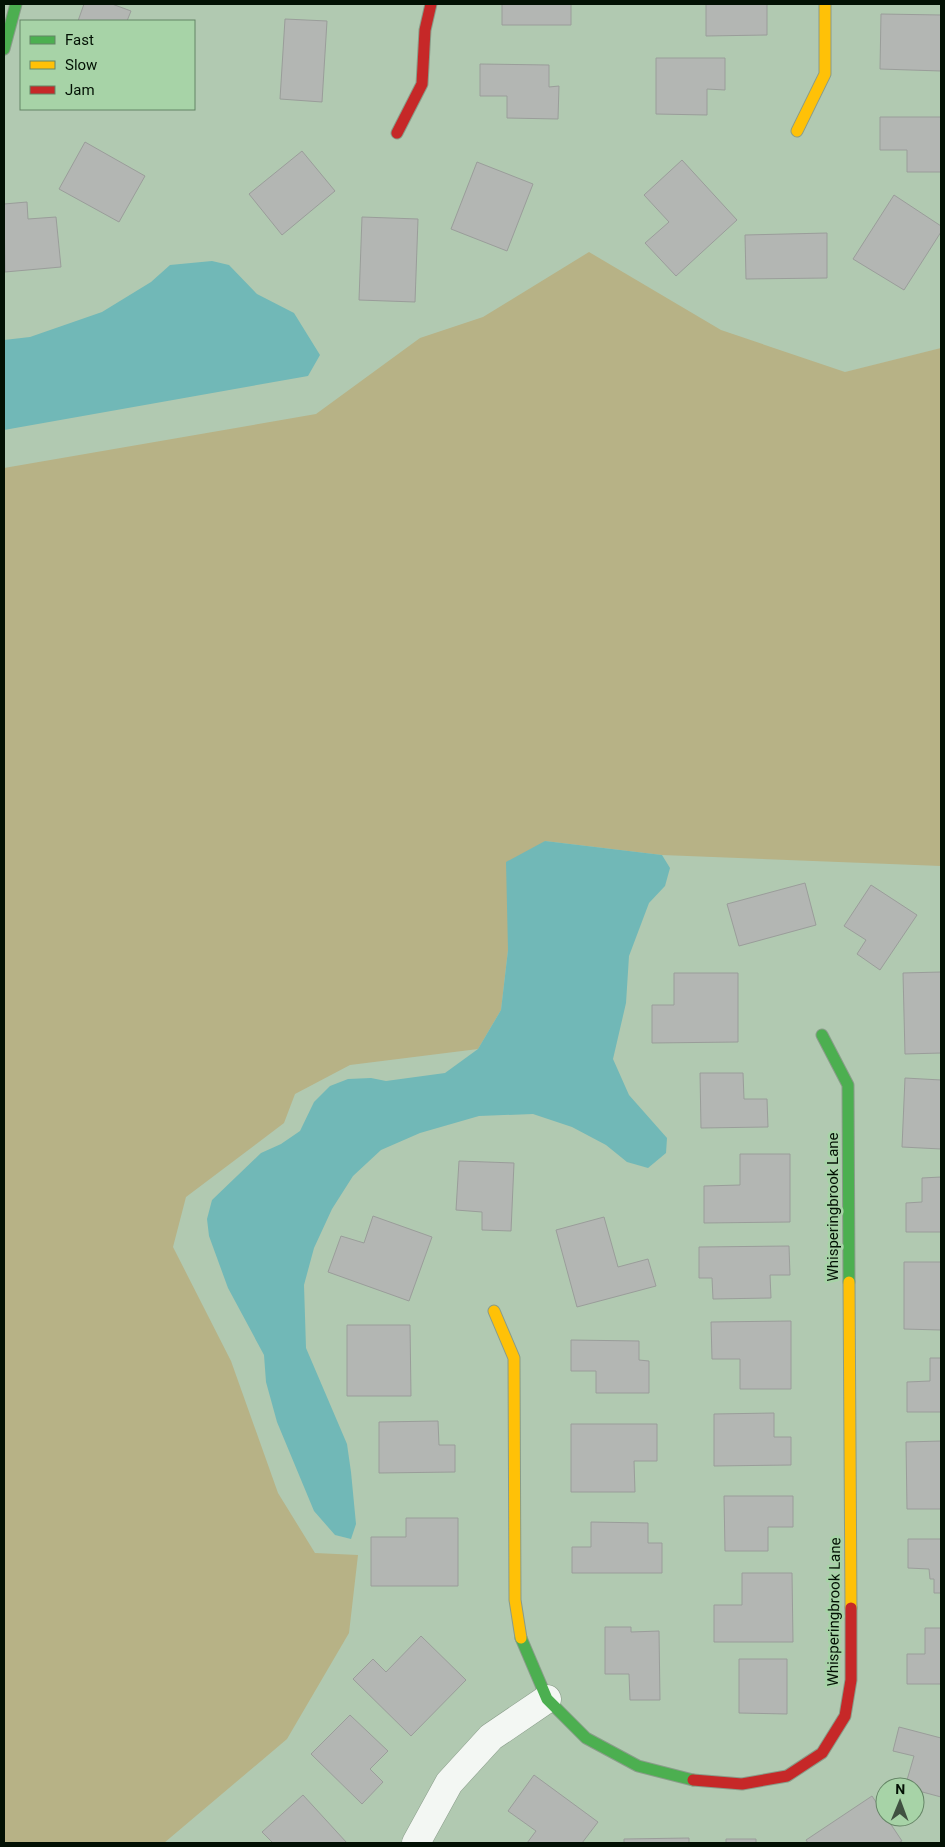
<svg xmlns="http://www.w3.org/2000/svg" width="945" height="1847" viewBox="0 0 945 1847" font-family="Roboto,sans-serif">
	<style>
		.green { fill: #b7b286 }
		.water { fill: #71b8b7 }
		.building { fill: #b3b6b3; stroke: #9a9d9a }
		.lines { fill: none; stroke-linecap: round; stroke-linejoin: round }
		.street-casing { stroke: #899c89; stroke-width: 29 }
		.fast-casing { stroke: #899c89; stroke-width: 13 }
		.slow-casing { stroke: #899c89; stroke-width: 13 }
		.jam-casing { stroke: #899c89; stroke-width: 13 }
		.street { stroke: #f3f7f3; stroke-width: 28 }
		.fast { stroke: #4caf50; stroke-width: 11 }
		.slow { stroke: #ffc107; stroke-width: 11 }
		.jam { stroke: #c62828; stroke-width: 11 }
		.labels { text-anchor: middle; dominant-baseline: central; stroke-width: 5; stroke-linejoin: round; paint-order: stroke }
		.street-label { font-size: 15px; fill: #031104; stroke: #a7d3a7 }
	</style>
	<rect width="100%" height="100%" fill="#b1c9b1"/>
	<path class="green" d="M589 252 721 330 845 372 941 348V866L662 855 545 841 508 950 501 1010 478 1049 350 1065 295 1094 284 1123 186 1197 173 1247 231 1361 278 1493 315 1553 358 1555 349 1633 287 1739 164 1843H4V468L316 414 420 338 483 317Z"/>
	<path class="water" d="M212 261 229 265 257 294 294 313 320 355 308 376 4 430V340L30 337 102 312 151 282 170 265Z
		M545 841 662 855 670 868 665 886 649 903 629 956 626 1003 613 1059 629 1095 667 1138 666 1153 648 1168 627 1162 606 1145 572 1127 533 1114 479 1116 420 1133 381 1150 353 1176 332 1209 314 1248 304 1285 306 1348 347 1444 351 1472 356 1524 351 1539 335 1535 314 1511 277 1422 266 1382 264 1355 228 1288 209 1236 207 1219 212 1200 261 1153 281 1144 300 1131 314 1102 330 1086 348 1079 371 1078 386 1081 445 1073 478 1049 501 1010 508 950 506 862Z"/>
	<path class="building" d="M84 4H112L131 11 127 21H78Z
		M502 4H571V25H502Z
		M706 4H767V35L706 36Z
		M881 14 941 15V71L880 69Z
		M285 19 327 21 322 102 280 99Z
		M656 58H725V90L707 89V115L656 114Z
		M480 64 549 65V87L559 86 558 119 507 118V96H480Z
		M880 117H941V172H907V150H880Z
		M85 142 145 176 119 222 59 189Z
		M302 151 335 191 282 235 249 194Z
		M682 160 737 220 676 276 645 243 669 222 644 195Z
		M477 162 533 184 507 251 451 229Z
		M894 195 941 226V232L904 290 853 259Z
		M27 202 28 219 56 217 61 267 5 272 4 204Z
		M362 217 418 219 415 302 359 300Z
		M827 233V278L746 279 745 235Z
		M805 883 816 925 739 946 727 904Z
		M871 885 917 915 880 970 857 954 866 940 844 926Z
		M941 972V1053L905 1054 903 973Z
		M674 973H738V1042L652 1043V1005H674Z
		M700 1073H743L744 1099H767L768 1127 701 1128Z
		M905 1078 941 1080V1149L902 1147Z
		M740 1154H790V1222L704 1223V1186L740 1185Z
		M459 1161 514 1163 511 1231 482 1230V1212L456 1210Z
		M941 1177V1232H906V1203L922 1202V1178Z
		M373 1216 432 1237 409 1301 328 1272 341 1236 364 1243Z
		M604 1217 618 1267 648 1259 656 1286 577 1307 556 1230Z
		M789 1246 790 1275H770L771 1298 713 1299 712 1278H699V1247Z
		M904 1262H941V1330L904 1329Z
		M791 1321V1389H740V1359H712L711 1322Z
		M347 1325H410L411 1396H347Z
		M571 1340 639 1341V1360L649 1361V1393H596V1371H571Z
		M930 1358H941V1412H907V1382L930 1381Z
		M774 1413V1437H791V1465L714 1466V1414Z
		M438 1421 439 1445H455V1472L379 1473V1422Z
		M571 1424H657V1461H634L635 1492H571Z
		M941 1441V1509H907L906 1442Z
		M724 1496H793V1527H768V1551H725Z
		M406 1518H458V1586H371V1537H406Z
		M591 1522 648 1523V1543H662V1573H572V1547H591Z
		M908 1539H941V1593H934V1579H930L929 1569 908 1568Z
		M742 1573H792L793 1642H714V1605H742Z
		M605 1627H631V1632L659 1631 660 1700H630L629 1674H605Z
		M925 1628H941V1684H907V1654H925Z
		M421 1636 466 1680 411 1736 353 1679 373 1659 386 1672Z
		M739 1659H787V1714L739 1713Z
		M350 1715 388 1751 370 1769 383 1782 362 1804 311 1754Z
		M899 1727 941 1738V1797L915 1790V1787H905L914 1756 893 1751Z
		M534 1775 598 1822 582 1843H527L536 1831 508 1811Z
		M303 1795 347 1843H273L262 1832Z
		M872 1796 902 1841 898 1843H808L806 1840Z
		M689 1838V1843H624V1839Z
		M726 1839H756V1843H726Z"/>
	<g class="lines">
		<defs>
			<path id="street" d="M416 1843 449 1783 491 1737 547 1699"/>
			<path id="fast" d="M4 49 16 4
				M822 1035 848 1085 849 1282
				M521 1638 547 1699 586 1738 638 1766 693 1780"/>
			<path id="slow" d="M797 131 825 74V4
				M849 1282 851 1608
				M494 1311 514 1358 515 1600 521 1638"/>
			<path id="jam" d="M397 133 422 84 425 30 431 4
				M693 1780 742 1784 787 1776 822 1753 845 1716 851 1680V1608"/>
		</defs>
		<use href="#street" class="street-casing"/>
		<use href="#fast" class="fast-casing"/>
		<use href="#slow" class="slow-casing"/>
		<use href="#jam" class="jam-casing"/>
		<use href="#street" class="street"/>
		<use href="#fast" class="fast"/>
		<use href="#slow" class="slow"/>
		<use href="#jam" class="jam"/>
	</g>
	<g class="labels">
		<g class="street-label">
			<text transform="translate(833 1207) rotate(-90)">Whisperingbrook Lane</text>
			<text transform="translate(834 1612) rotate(-89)">Whisperingbrook Lane</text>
		</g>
	</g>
	<rect width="945" height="1847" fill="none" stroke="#031104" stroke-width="10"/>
	<rect x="20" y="20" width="175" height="90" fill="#a7d3a7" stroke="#658566"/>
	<rect x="30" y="36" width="25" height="8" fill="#4caf50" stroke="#658566"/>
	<text x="65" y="45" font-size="15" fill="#031104">Fast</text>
	<rect x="30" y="61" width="25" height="8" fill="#ffc107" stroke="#658566"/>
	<text x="65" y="70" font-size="15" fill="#031104">Slow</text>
	<rect x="30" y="86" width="25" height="8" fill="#c62828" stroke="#658566"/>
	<text x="65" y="95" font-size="15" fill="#031104">Jam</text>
	<g transform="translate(900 1802) rotate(1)"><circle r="24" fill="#a7d3a7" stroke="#658566"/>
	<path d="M0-4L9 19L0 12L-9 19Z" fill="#405141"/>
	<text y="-8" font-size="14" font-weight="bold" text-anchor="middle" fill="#031104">N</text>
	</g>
</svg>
